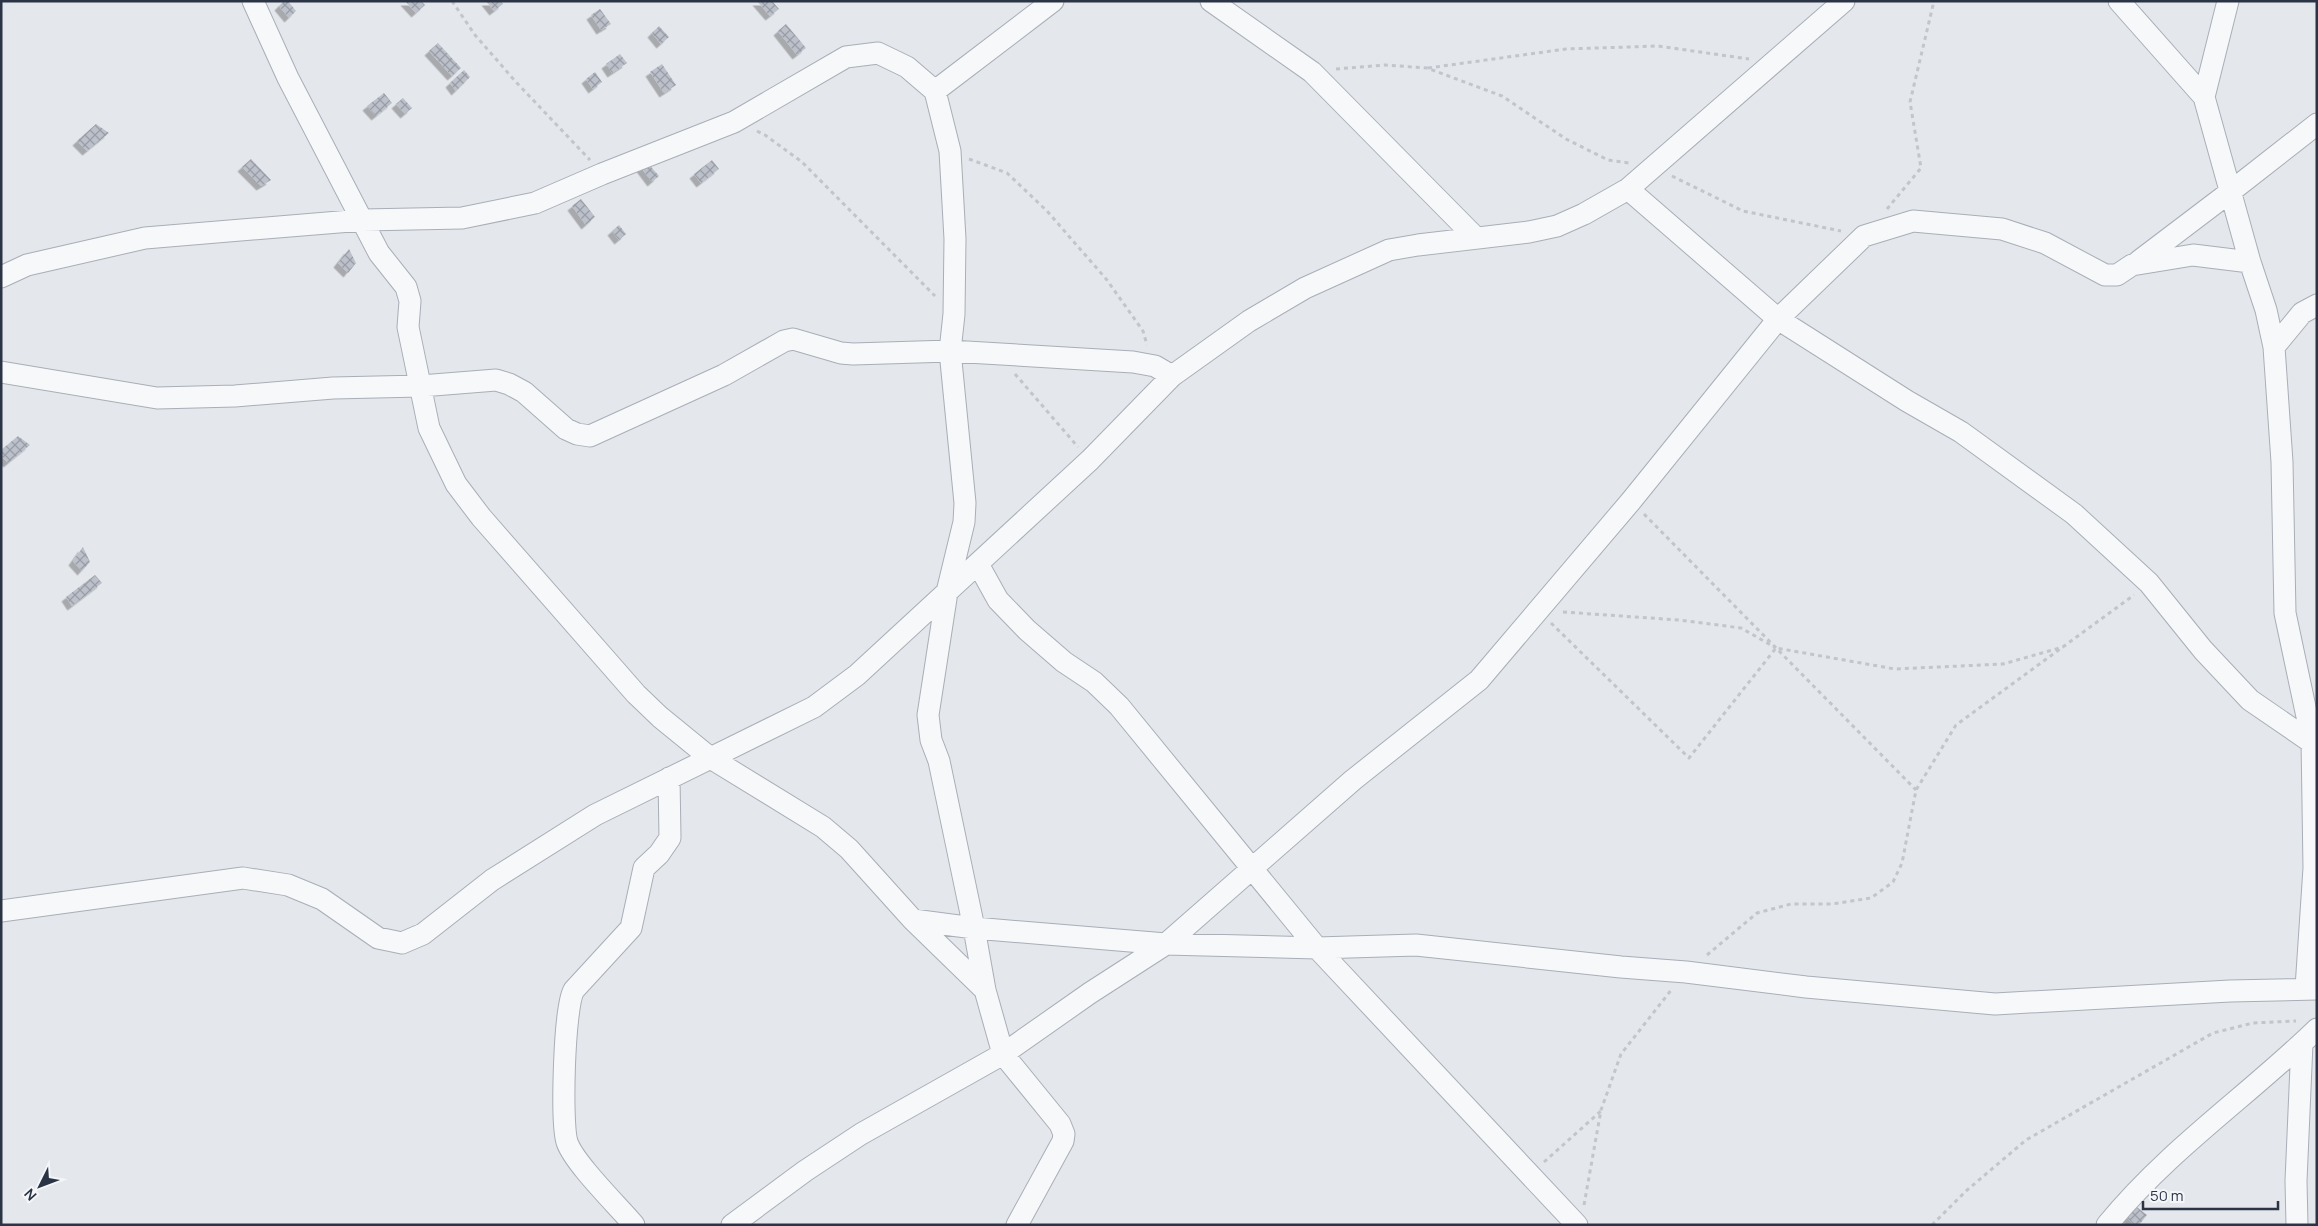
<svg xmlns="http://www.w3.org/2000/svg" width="2318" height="1226" viewBox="0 0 2318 1226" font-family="Manrope,sans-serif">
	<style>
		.building { fill: url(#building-cross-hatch); filter: url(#shadow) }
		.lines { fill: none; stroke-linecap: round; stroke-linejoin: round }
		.minor-casing { stroke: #a9aeb7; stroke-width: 23 }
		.path { stroke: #c2c5cb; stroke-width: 3; stroke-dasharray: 4 4; stroke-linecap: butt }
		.minor { stroke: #f7f8fa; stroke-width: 21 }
	</style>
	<defs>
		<pattern id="building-cross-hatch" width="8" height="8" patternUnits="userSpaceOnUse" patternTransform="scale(1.25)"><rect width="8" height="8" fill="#bbc0ca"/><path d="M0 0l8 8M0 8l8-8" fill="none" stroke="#989da6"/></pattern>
		<filter id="shadow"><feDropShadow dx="-4.5" dy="4.5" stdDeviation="0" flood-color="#0004"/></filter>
	</defs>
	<rect width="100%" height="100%" fill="#e4e7ec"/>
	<path class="building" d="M284 1H288L296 11 289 18 279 6Z
		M405 1H421L425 5 416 13Z
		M486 1H501L503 4 494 11Z
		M757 1H772L779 9 770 16Z
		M600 9 611 24 601 30 591 15Z
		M786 24 806 48 797 55 778 31Z
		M659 26 669 37 661 44 652 33Z
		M438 43 461 68 452 76 429 51Z
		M620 54 627 63 612 73 606 64Z
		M662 64 676 85 664 93 650 72Z
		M464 70 470 77 456 91 450 83Z
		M595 72 602 82 593 89 586 79Z
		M384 93 392 103 376 116 367 106Z
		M403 98 412 108 405 114 396 104Z
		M96 124 109 133 87 151 77 141Z
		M251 159 271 180 261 186 242 167Z
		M712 160 719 169 701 183 694 174Z
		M646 161 659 176 652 182 640 166Z
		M581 199 595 217 586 225 572 206Z
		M619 225 626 234 619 240 612 231Z
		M349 249 356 263 348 273 338 263Z
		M18 436 30 445 8 463 1 456V450Z
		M83 547 90 562 82 571 73 561Z
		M95 575 102 583 72 606 66 597Z
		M2133 1204 2147 1215 2139 1225H2135L2124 1215Z"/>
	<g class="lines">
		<defs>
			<path id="minor" d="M253 1 288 78 379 253 406 287 410 301 408 327 429 428 456 484 481 517 636 694 660 717 709 757 823 827 849 849 913 920 985 990
				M1211 1 1312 72 1476 238
				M2119 1 2204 97
				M2228 1 2204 97 2250 262 2266 310 2274 347 2282 462 2285 613 2312 740 2314 868 2306 988
				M935 91 1053 1
				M1628 189 1778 319 1907 401 1961 432 2074 514 2149 583 2203 650 2250 700 2317 746
				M2139 261 2230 192 2317 124
				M1 277 27 265 145 238 363 220 462 218 535 203 602 174 734 122 846 57 878 53 907 67 935 91 950 151 955 239 954 314 950 351 965 503 964 522 947 592 928 715 931 740 939 761 974 928 985 990 1003 1054 1060 1124 1064 1134 1063 1141 1017 1225
				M2274 347 2302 313 2317 305
				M1 372 157 398 235 396 333 388 421 386 496 380 509 384 524 392 566 429 577 434 590 436 724 375 784 341 793 339 841 353 853 354 950 351 1133 362 1155 366 1172 376
				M978 564 998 600 1027 630 1064 662 1094 682 1119 706 1317 948 1577 1225
				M1 911 243 878 288 885 322 899 378 938 402 943 423 934 492 880 595 815 814 707 857 675 1090 460 1172 376 1249 321 1305 288 1389 250 1418 245 1529 232 1557 226 1584 214 1628 189 1844 1
				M913 920 974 928 1166 944 1317 948 1416 945 1621 967 1686 972 1806 987 1995 1004 2230 991 2317 989
				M634 1225C618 1206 574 1163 567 1142 561 1122 564 1006 574 990L631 928 644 868 659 854 670 838 669 778
				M732 1225 805 1171 861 1134 1003 1054 1090 993 1166 944 1353 780 1479 680 1631 501 1778 319 1864 236 1913 221 2002 229 2045 243 2105 275H2117L2132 265 2193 255 2250 262
				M2107 1225C2168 1150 2248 1096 2317 1029
				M2297 1225 2296 1181 2302 1043"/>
		</defs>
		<use href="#minor" class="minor-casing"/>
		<path class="path" d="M452 1 475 35 516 82 590 160
			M1428 68 1566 49 1658 46 1749 59
			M1336 69 1385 65 1427 68 1502 96 1566 139 1608 160 1629 163
			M757 131 765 135 802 162 935 296
			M969 159 1007 173 1047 211 1107 280 1143 331 1147 345
			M1672 176 1743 211 1841 231
			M1887 209 1921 168 1910 102 1934 1
			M1015 374 1078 447
			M1644 514 1916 790
			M1563 612 1679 620 1741 628 1776 648
			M1551 623 1689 758 1776 648 1895 669 2003 664 2063 647
			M1707 955 1757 913 1791 904H1832L1871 898 1893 882 1902 863 1916 790 1956 725 2134 595
			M1544 1162 1601 1111
			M1584 1205 1601 1110 1621 1054 1672 989
			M1932 1225 1966 1191 2026 1140 2213 1033 2253 1023 2296 1021"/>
		<use href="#minor" class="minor"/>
	</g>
	<rect width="2318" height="1226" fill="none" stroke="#2b3445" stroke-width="5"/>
	<g transform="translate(40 1186) rotate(228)" stroke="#f4f6f9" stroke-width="4" paint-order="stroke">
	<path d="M0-4L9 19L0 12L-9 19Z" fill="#2b3445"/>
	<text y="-8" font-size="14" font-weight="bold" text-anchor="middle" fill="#2b3445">N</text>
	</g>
	<path d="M2143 1201v8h135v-8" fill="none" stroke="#2b3445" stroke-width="2.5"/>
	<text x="2150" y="1201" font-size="15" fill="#2b3445" stroke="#f4f6f9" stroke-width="4" paint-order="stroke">50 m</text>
</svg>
